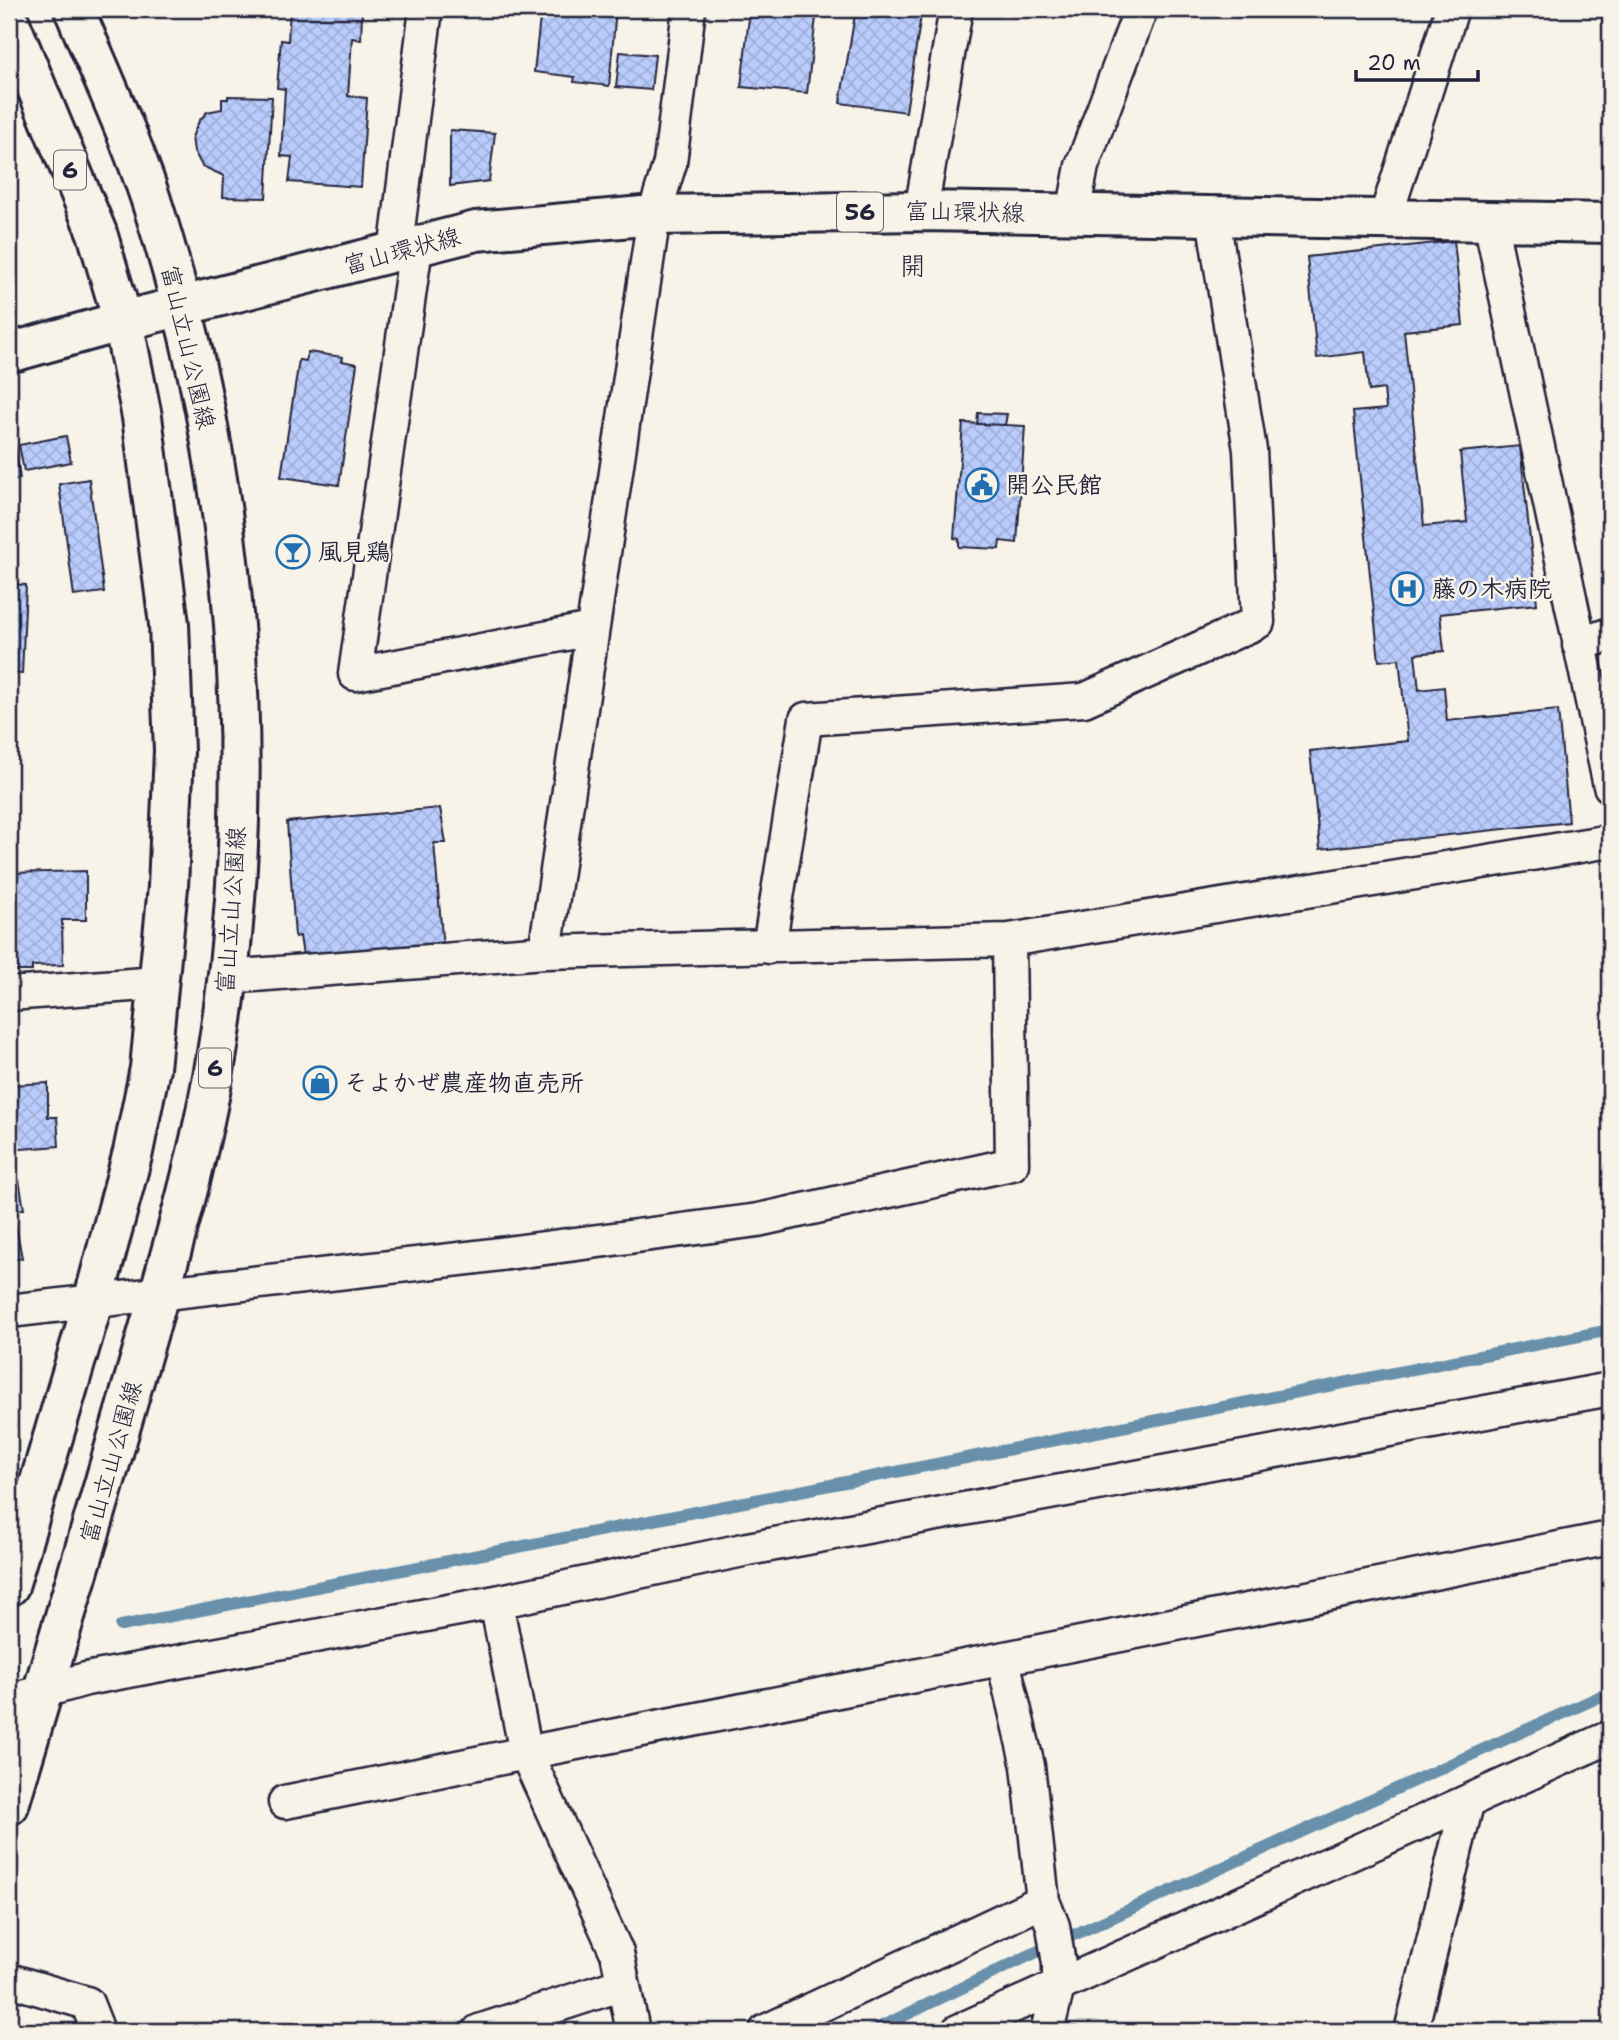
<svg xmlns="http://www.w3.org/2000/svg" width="1619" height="2040" viewBox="0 0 1619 2040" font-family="'Shantell Sans','Klee One',sans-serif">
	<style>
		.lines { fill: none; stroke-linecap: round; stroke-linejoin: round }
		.stream { stroke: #6790ab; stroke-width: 12 }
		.building { fill: url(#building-cross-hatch); stroke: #22223b; stroke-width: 2 }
		.minor-casing { stroke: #22223b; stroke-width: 37 }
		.secondary-casing { stroke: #22223b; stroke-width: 44 }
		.primary-casing { stroke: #22223b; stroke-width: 44 }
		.minor { stroke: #f7f3e8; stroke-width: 32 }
		.secondary { stroke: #f7f3e8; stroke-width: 38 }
		.primary { stroke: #f7f3e8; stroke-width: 38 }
		.labels { text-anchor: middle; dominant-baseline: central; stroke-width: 5; stroke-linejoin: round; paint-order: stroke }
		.shield { fill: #f7f3e8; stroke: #62616f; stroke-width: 2 }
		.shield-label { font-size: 23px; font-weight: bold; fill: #22223b }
		.street-label { font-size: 24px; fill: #22223b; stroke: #f7f3e8 }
		.poi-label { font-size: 24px; font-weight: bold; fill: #22223b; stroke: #f7f3e8; text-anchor: start }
		.neighbourhood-label { font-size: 26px; fill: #22223b; stroke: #f7f3e8 }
	</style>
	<defs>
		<pattern id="building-cross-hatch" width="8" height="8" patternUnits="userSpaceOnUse" patternTransform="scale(1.75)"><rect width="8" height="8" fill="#b9ccfc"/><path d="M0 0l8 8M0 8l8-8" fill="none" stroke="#9fafd9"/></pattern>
	</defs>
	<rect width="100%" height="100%" fill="#f7f3e8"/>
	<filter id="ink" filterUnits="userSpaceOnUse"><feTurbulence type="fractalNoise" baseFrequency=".0143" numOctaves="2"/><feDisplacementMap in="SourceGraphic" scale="14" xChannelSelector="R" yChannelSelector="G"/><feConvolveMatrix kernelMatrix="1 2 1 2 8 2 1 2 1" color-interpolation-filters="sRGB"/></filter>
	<g filter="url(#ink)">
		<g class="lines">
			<path class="stream" d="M121 1626 1610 1330
				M872 2031 1047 1947 1610 1692"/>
		</g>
		<path class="building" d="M290 9 362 12 361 40 352 38 348 96 367 98 361 187 289 182 292 157 281 156 285 89 277 88 281 40 288 41Z
			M541 9H616L609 86 574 82 575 77 534 72Z
			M750 9H817L807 93 741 87Z
			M856 9H922L906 112 840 103Z
			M620 52 655 55 651 90 616 87Z
			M228 96 272 97 266 198 223 197 224 176 202 166 194 151 192 137 199 121 207 112 222 109V99H228Z
			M450 130 495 133 489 181 450 186Z
			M1454 241 1463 325 1404 331 1424 526 1467 522 1460 452 1520 446 1537 604 1440 614 1444 651 1415 654 1419 690 1444 687 1447 721 1558 710 1569 822 1320 849 1310 751 1408 741 1399 659 1379 661 1353 412 1386 409 1384 389 1369 391 1365 352 1317 358 1307 257Z
			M308 352 343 357 342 361 357 364 339 485 281 477 299 360 306 361Z
			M9 411 20 479 9 481Z
			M978 413 1007 414 1005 425 977 424Z
			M963 423 1025 426 1017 543 1000 541 999 549 959 547V539L954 538Z
			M66 436 71 462 24 471 19 445Z
			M89 479 104 592 74 596 59 484Z
			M9 584 26 585 22 674 9 673Z
			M440 808 446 843H434L443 948 304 962 300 936 295 937 287 822Z
			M86 871V920H62L63 965 32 966V971H12V960H9V873Z
			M48 1083V1117H57L59 1146 9 1150V1085Z
			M19 1180 24 1209 13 1210 22 1258 9 1261V1182Z"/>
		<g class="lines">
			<defs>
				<path id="minor" d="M921 211 956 9
					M1073 214 1082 166 1141 9
					M1385 219 1452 9
					M1490 221 1610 786
					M416 247 355 674 592 629
					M395 253 426 9
					M1579 645 1610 634
					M769 947 806 719 1084 700 1258 622 1250 450 1213 217
					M545 952 654 215 670 163 689 9
					M228 977 545 952 1009 940 1610 841
					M9 994 158 983
					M9 1311 477 1257 758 1220 1012 1164 1009 940
					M1003 1660 1028 1766 1043 1901 1053 1926 1059 1964V1983L1047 2031
					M9 1701 86 1679 496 1602 748 1549 1610 1389
					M285 1802 526 1753 496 1602
					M9 1980 87 2003 98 2031
					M479 2031 623 1984
					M633 2031 617 1953 526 1753 1610 1538
					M766 2031 1043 1901
					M958 2031 1610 1737
					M1411 2031 1467 1804"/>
				<path id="secondary" d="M9 353 123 321"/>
				<path id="primary" d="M9 21 97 233 123 321 142 417 169 624 174 751 168 887 150 1068 133 1152 93 1302 9 1586
					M123 321 476 231 654 215 921 211 1610 223
					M9 1805C52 1663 94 1520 135 1377 166 1270 199 1164 217 1053 262 777 239 483 156 216 135 146 102 77 74 9"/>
			</defs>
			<use href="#minor" class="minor-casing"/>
			<use href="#secondary" class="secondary-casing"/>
			<use href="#primary" class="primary-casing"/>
			<use href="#minor" class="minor"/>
			<use href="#secondary" class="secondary"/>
			<use href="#primary" class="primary"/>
		</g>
	</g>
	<defs>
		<symbol id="civic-ring" viewBox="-11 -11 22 22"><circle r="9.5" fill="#f7f3e8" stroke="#1f6fb2" stroke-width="1.5"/><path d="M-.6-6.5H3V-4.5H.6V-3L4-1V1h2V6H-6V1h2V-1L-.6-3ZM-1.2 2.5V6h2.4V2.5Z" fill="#1f6fb2"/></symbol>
		<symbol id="bar-ring" viewBox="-11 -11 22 22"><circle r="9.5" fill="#f7f3e8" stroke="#1f6fb2" stroke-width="1.5"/><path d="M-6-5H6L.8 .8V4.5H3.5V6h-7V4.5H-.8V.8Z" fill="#1f6fb2"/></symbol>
		<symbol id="hospital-ring" viewBox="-11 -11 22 22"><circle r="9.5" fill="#f7f3e8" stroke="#1f6fb2" stroke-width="1.5"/><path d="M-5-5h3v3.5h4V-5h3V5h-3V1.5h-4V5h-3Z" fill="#1f6fb2"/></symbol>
		<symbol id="shop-ring" viewBox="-11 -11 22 22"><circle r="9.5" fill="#f7f3e8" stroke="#1f6fb2" stroke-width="1.5"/><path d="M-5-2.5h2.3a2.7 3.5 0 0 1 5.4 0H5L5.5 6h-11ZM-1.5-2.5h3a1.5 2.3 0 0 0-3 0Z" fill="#1f6fb2"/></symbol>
	</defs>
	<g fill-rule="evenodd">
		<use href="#civic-ring" x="963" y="466" width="38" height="38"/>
		<use href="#bar-ring" x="274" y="533" width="38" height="38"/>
		<use href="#hospital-ring" x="1388" y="570" width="38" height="38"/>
		<use href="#shop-ring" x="301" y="1064" width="38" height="38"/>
	</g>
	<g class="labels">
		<g class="shield">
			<rect x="54" y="150.5" width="32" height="39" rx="5"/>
			<rect x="837" y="192.5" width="46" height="39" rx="5"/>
			<rect x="199" y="1048.5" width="32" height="39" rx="5"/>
		</g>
		<g class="shield-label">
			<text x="70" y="170">6</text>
			<text x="860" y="212">56</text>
			<text x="215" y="1068">6</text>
		</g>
		<g class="street-label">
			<text transform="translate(965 212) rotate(1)">富山環状線</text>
			<text transform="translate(402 251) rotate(-15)">富山環状線</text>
			<text transform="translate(188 347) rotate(77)">富山立山公園線</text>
			<text transform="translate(231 910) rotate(-86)">富山立山公園線</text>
			<text transform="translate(111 1462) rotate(-74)">富山立山公園線</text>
		</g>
		<g class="poi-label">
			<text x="1006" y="485">開公民館</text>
			<text x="318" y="552">風見鶏</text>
			<text x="1432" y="589">藤の木病院</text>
			<text x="344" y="1083">そよかぜ農産物直売所</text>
		</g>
		<g class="neighbourhood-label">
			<text x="913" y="265">開</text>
		</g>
	</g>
	<rect width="1619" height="2040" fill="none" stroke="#f7f3e8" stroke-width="35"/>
	<rect x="18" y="18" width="1584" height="2005" fill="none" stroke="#22223b" stroke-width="2.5" filter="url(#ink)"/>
	<path d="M1356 70v10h122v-10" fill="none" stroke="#22223b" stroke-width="3.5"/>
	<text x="1367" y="70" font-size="21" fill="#22223b" stroke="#f7f3e8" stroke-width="5" paint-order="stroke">20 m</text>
</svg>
